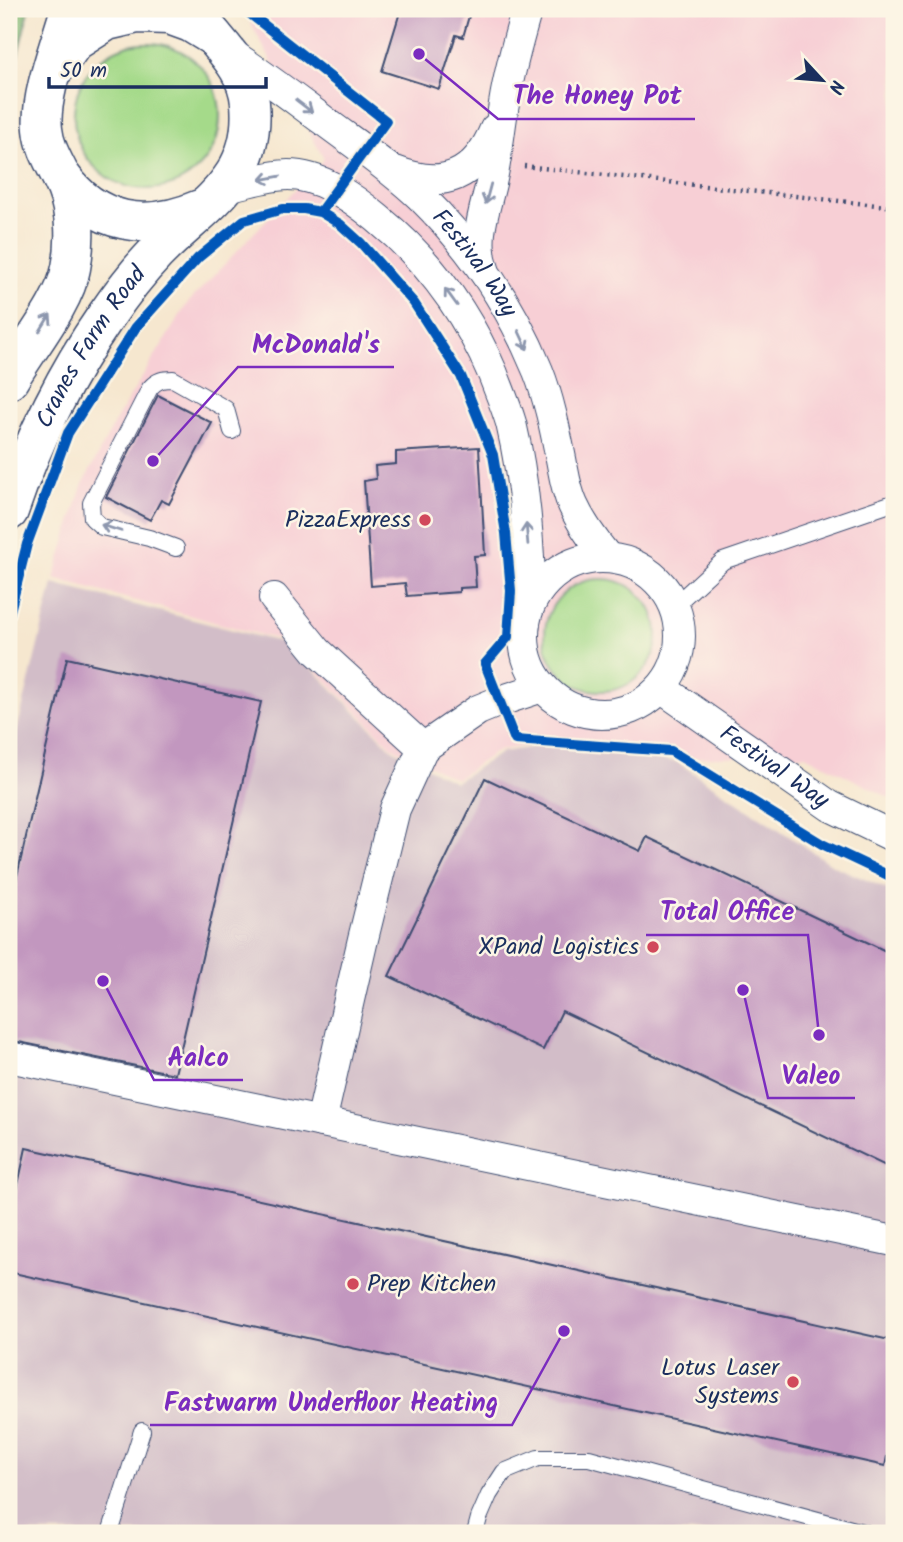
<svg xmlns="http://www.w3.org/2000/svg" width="903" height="1542" viewBox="0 0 903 1542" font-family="Kalam,sans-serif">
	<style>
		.built { fill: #f7cfd5 }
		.industrial { fill: #d2bdc8 }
		.green { fill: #a5da8a; stroke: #608474; stroke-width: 2 }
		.forest { fill: #84ba76; stroke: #50746a; stroke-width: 2 }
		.building { fill: #c297bf }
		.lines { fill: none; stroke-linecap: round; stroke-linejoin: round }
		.service-casing { stroke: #3c4b6f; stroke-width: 18 }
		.minor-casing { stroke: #3c4b6f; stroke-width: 32 }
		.primary-casing { stroke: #3c4b6f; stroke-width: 41 }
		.path { stroke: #3c4b6f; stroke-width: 4.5; stroke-dasharray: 2 5; stroke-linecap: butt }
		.service { stroke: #fff; stroke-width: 16 }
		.minor { stroke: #fff; stroke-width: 30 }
		.primary { stroke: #fff; stroke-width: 38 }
		.cycleway-casing { stroke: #fcf5e5; stroke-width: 15 }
		.cycleway { stroke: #0057b8; stroke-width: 10 }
		.oneway { stroke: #8d97ae }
		.poi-dot { fill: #d1495b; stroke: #fcf5e5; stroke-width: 2.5 }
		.labels { text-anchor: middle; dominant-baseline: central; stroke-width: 5; stroke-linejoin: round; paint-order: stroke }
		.street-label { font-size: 24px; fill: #1b2f5e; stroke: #fcf5e5 }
		.poi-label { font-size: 24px; fill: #1b2f5e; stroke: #fcf5e5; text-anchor: end }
		.leader { fill: none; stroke: #7b2cbf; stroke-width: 2.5 }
		.callout-dot { fill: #7b2cbf; stroke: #fcf5e5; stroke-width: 2.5 }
		.callout-label { font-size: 26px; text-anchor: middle; font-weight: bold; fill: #7b2cbf; stroke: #fcf5e5; stroke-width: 5; stroke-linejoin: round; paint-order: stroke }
	</style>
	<rect width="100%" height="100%" fill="#fcf5e5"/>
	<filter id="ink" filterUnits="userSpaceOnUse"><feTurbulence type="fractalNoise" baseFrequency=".0143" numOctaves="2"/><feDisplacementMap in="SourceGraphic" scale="14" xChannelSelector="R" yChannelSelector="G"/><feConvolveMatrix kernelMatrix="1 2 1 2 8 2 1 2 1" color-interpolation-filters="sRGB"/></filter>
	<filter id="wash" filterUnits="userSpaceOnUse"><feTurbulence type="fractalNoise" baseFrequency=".00686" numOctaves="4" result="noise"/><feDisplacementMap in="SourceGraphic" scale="28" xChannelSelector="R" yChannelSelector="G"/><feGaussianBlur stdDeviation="1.57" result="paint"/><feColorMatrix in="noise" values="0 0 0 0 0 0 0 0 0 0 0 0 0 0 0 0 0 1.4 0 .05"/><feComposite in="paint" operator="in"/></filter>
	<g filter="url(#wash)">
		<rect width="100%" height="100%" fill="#f6e7cf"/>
		<path class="built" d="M243 9H894V800L805 755 677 758 552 742 499 750 456 779 392 747 288 642 54 579 82 486 117 418 187 304 324 159Z"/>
		<path class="industrial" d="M53 584 288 644 392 749 455 782 502 752 553 744 677 762 834 866 894 892V1533H9V763Z"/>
		<path class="green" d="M74 116a73 73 0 1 1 146 0a73 73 0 1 1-146 0Z
			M545 635a56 56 0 1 1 112 0a56 56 0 1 1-112 0Z"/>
		<path class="forest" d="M9 9H29L9 90Z"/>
		<g id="blocks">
			<path class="building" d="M401 9H471L463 37 456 35 439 89 382 71Z
				M158 395 212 423 169 504 161 500 150 520 106 497Z
				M479 447 485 555 474 556 476 587 459 588V592L407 596 405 583 371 586 364 481 376 479 375 466 396 464V452Z
				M67 658 261 702 175 1074 9 1040V911Z
				M485 778 640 851 647 837 894 955V1170L562 1011 543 1050 389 976Z
				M26 1148 894 1341V1424L885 1466 9 1272V1226Z"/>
		</g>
	</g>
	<g filter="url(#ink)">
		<use href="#blocks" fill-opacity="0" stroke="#3c4b6f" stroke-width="2"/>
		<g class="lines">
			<defs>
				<path id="service" d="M176 548 149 538 102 527 92 518 91 503 150 388C157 380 163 379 173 379L226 409 232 431
					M674 606 723 561 893 503
					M110 1533 142 1431
					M475 1533 479 1518 489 1495 504 1472 538 1458H589L866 1533"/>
				<g id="minor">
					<path id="s1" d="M228 52C261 73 292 97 323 120 356 145 390 167 420 196 471 246 511 305 538 371 549 399 555 429 561 459 564 474 566 490 573 505 582 525 594 541 608 558"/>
					<path d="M395 171C443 190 475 177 495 129"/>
					<path d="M226 187C246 183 268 175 288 175 321 175 353 198 377 218 429 260 467 313 493 374 499 390 506 406 511 423 525 482 529 542 531 602"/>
					<path d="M484 269C472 236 487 206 493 174 498 150 500 127 504 104 509 72 518 40 527 9"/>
					<circle cx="602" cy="636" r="78"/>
					<path d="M274 598 317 651 423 748"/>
					<path id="s2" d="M661 688 830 806 894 837"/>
					<path d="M9 1057 894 1241"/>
					<path d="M321 1122 363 939 395 809 423 748 478 710 500 701 542 687"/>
				</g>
				<g id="primary">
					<path d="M57 66 74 42 107 21 137 14 169 15 191 23 214 37"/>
					<path d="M61 176C96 225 147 232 200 209"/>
					<path d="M9 380C27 348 65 303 71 268 76 243 76 213 66 188 58 168 45 151 43 129 39 96 61 42 70 9"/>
					<path id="s3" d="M9 511C32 443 65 375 106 316 121 294 137 273 156 253 202 205 257 181 250 103 247 63 212 41 193 9"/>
				</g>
			</defs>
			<use href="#service" class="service-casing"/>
			<use href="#minor" class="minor-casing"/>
			<use href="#primary" class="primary-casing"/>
			<path class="path" d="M524 166 894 207"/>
			<use href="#service" class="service"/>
			<use href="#minor" class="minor"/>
			<use href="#primary" class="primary"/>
			<defs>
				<path id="cycleway" d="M244 9 386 121 320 212
					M9 615 27 544 68 433 136 327 198 258 244 220 283 209H304L320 212 340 224 361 243 414 303 461 376 493 455 506 533 511 591 508 637 485 664 515 740 671 751 822 844 894 878"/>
			</defs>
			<use href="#cycleway" class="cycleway-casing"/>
			<use href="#cycleway" class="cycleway"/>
		</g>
		<defs><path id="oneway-shaft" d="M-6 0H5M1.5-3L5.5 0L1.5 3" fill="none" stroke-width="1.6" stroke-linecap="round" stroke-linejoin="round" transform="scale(1.75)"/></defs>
		<g class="oneway">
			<use href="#oneway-shaft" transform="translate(304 106) rotate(37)"/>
			<use href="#oneway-shaft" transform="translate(270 178) rotate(170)"/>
			<use href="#oneway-shaft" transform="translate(488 194) rotate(105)"/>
			<use href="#oneway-shaft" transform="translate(451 297) rotate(-126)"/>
			<use href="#oneway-shaft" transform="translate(45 323) rotate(-58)"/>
			<use href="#oneway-shaft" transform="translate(523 340) rotate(65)"/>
			<use href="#oneway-shaft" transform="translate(111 528) rotate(-162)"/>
			<use href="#oneway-shaft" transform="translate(527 534) rotate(-95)"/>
		</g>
	</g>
	<g class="poi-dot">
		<circle cx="425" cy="520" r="7"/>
		<circle cx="653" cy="947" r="7"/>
		<circle cx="353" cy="1284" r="7"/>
		<circle cx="793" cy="1382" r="7"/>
	</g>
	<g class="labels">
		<g class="street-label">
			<text stroke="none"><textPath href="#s1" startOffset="327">Festival Way</textPath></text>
			<text stroke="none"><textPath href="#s3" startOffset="184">Cranes Farm Road</textPath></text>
			<text stroke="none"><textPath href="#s2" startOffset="138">Festival Way</textPath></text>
		</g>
		<g class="poi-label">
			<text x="411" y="520">PizzaExpress</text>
			<text x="639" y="947">XPand Logistics</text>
			<text x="367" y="1284" text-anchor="start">Prep Kitchen</text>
			<text x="779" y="1368">Lotus Laser<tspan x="779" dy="28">Systems</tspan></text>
		</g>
	</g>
	<path class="leader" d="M419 54L498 119H695M153 461L238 367H394M819 1035L808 935H646M103 981L154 1080H243M743 990L768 1098H855M564 1331L512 1425H150"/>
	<g class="callout-dot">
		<circle cx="419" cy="54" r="7"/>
		<circle cx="153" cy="461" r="7"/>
		<circle cx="819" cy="1035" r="7"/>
		<circle cx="103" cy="981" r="7"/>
		<circle cx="743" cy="990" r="7"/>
		<circle cx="564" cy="1331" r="7"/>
	</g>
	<g class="callout-label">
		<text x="597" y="104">The Honey Pot</text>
		<text x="316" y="353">McDonald's</text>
		<text x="727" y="920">Total Office</text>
		<text x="198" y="1066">Aalco</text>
		<text x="811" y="1084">Valeo</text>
		<text x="331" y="1411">Fastwarm Underfloor Heating</text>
	</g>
	<rect width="903" height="1542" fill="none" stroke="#fcf5e5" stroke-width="35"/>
	<g transform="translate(822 80) rotate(116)" stroke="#fcf5e5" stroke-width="5" paint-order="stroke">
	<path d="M0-5L12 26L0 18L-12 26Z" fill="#1b2f5e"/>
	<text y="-10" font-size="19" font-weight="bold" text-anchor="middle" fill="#1b2f5e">N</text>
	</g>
	<path d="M49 77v10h217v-10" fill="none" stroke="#1b2f5e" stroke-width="3.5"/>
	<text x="60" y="77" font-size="21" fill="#1b2f5e" stroke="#fcf5e5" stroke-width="5" paint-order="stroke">50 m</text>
</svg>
